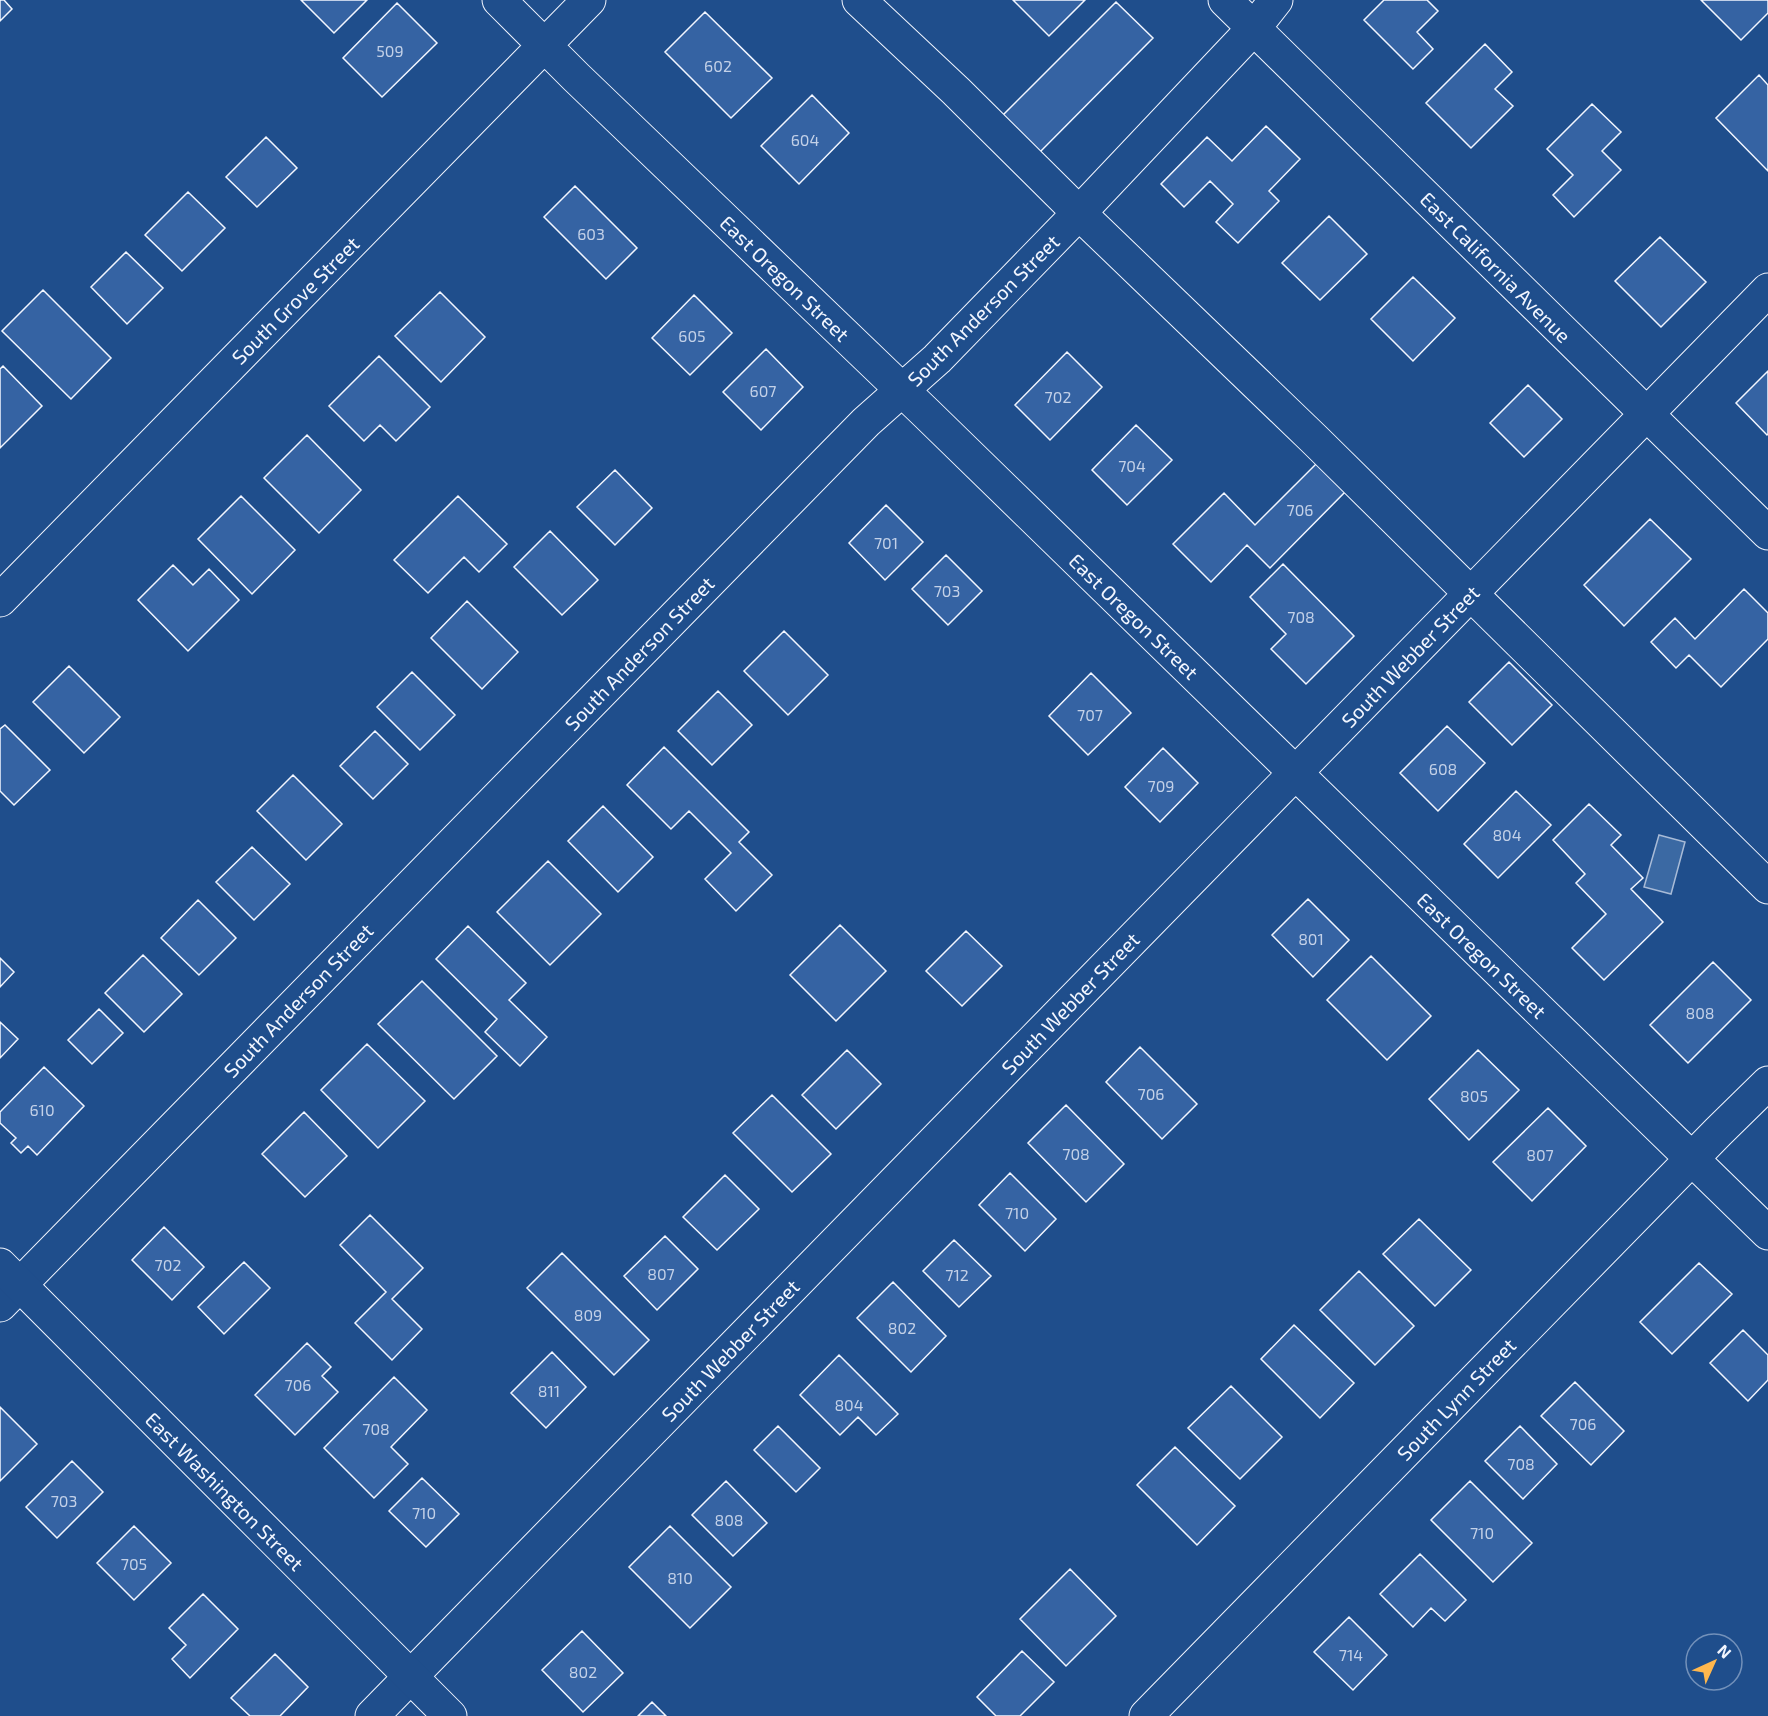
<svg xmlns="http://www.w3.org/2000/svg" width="1768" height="1716" viewBox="0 0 1768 1716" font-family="'Exo 2',sans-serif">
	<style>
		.water { fill: #3b69a3; stroke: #a8bbd7; stroke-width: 1.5 }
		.building { fill: #3563a3; stroke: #f2f6ff; stroke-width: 1.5 }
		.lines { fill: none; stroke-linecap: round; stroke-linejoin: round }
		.minor-casing { stroke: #f2f6ff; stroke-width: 35 }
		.major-casing { stroke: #f2f6ff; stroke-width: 35 }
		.minor { stroke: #1f4e8c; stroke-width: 33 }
		.major { stroke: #1f4e8c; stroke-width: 33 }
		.labels { text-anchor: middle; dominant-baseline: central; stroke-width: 4.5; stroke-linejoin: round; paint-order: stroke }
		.number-label { font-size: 16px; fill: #c3d1e8 }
		.street-label { font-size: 20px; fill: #f2f6ff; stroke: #1f4e8c }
	</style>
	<rect width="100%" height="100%" fill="#1f4e8c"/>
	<path class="water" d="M1659 835 1685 842 1671 894 1644 887Z"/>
	<path class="building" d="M0 0H4L12 9 0 21Z
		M301 0H367L334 33Z
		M1013 0H1085L1049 36Z
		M1384 0H1427L1438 11 1417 32 1433 49 1413 69 1364 20Z
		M1701 0H1768V13L1741 40Z
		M1116 2 1153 38 1037 155 1000 118Z
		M397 3 437 43 382 97 343 58Z
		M705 12 772 78 731 118 665 52Z
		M1485 44 1512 72 1495 89 1513 106 1471 148 1426 103Z
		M1759 75 1768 85V171L1716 118Z
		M812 95 849 133 799 184 761 146Z
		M1592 104 1621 132 1602 151 1621 170 1574 217 1553 195 1573 175 1547 149Z
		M1266 126 1300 159 1269 191 1279 201 1238 243 1216 222 1233 204 1210 181 1184 207 1161 184 1207 137 1232 161Z
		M266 137 297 168 257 207 226 177Z
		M575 186 637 248 606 279 544 217Z
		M188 192 225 228 182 271 145 235Z
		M1329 216 1367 254 1320 300 1282 263Z
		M1660 237 1706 282 1661 327 1615 281Z
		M126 252 163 288 127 324 91 287Z
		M1413 277 1455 318 1413 361 1371 319Z
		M43 290 111 358 71 399 2 331Z
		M440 292 485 337 441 382 395 336Z
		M694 295 732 333 690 375 652 338Z
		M766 349 803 387 761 430 723 392Z
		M1067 352 1102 387 1050 440 1015 405Z
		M379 356 430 407 396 441 380 425 364 441 329 406Z
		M3 366 42 406 0 448V369Z
		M1768 371V434L1767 435 1736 403Z
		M1528 385 1562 419 1524 457 1490 423Z
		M1136 425 1172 460 1127 505 1092 470Z
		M307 435 361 490 319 533 264 478Z
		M1320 460 1348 489 1270 568 1247 545 1211 582 1173 544 1224 493 1255 525Z
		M615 470 652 508 615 545 577 507Z
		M241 496 295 550 252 594 198 539Z
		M458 496 507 544 479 572 464 557 428 593 394 560Z
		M886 505 923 542 885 580 849 543Z
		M1650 519 1691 559 1624 626 1584 585Z
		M550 531 598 580 562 615 514 567Z
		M946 555 982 591 948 625 912 589Z
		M1283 564 1354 636 1306 684 1271 649 1286 634 1250 597Z
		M173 565 193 585 209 569 239 600 188 651 138 600Z
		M1744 589 1768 613V639L1721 687 1689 655 1676 668 1651 642 1675 618 1695 639Z
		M467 601 518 652 482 689 431 638Z
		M784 631 828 675 788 715 744 671Z
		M1509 662 1552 705 1512 745 1469 702Z
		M69 666 120 717 84 753 33 702Z
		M412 672 455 715 420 750 377 707Z
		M1091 673 1131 713 1088 755 1049 716Z
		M718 691 752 725 712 765 678 731Z
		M5 725 50 770 14 805 0 791V729Z
		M1447 726 1485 763 1438 811 1400 773Z
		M375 731 408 764 373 799 340 766Z
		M664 747 749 832 739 842 772 875 736 911 705 879 731 853 689 811 671 829 627 785Z
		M1163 748 1198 783 1160 822 1125 787Z
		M293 775 342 824 306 860 257 811Z
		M1516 791 1551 825 1498 878 1464 844Z
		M1589 804 1621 835 1611 845 1643 878 1631 889 1663 922 1604 980 1572 948 1606 914 1576 883 1585 874 1553 840Z
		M603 806 653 857 618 892 568 841Z
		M252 847 290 884 254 920 216 882Z
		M548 861 601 914 550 965 497 912Z
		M1308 899 1349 940 1313 977 1272 935Z
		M198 900 236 938 199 975 161 938Z
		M840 925 886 971 836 1021 790 975Z
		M468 926 526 983 509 1000 547 1037 520 1066 485 1032 497 1019 436 959Z
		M966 931 1002 966 962 1006 926 971Z
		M143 955 182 994 144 1032 105 993Z
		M1371 956 1431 1016 1387 1060 1327 1000Z
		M0 958 14 972 0 987Z
		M1713 962 1751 1000 1688 1063 1650 1025Z
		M422 981 497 1056 454 1099 378 1024Z
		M99 1009 123 1033 92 1064 68 1040Z
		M0 1022 18 1039 0 1058Z
		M367 1044 425 1101 378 1148 321 1090Z
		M1140 1047 1197 1104 1162 1139 1106 1082Z
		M847 1050 881 1084 836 1129 802 1095Z
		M1478 1050 1519 1090 1469 1140 1429 1099Z
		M44 1067 84 1106 37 1155 28 1146 21 1153 11 1143 16 1138 0 1123V1112Z
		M772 1095 831 1154 792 1192 733 1133Z
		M1066 1105 1124 1164 1086 1202 1028 1143Z
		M1548 1108 1586 1146 1532 1201 1493 1162Z
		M304 1112 347 1156 305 1197 262 1154Z
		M1010 1173 1056 1219 1025 1251 979 1205Z
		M725 1175 759 1209 717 1250 683 1217Z
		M370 1215 423 1268 392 1299 422 1329 392 1360 355 1323 386 1292 340 1245Z
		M1419 1219 1471 1270 1435 1306 1383 1254Z
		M164 1227 204 1267 172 1300 132 1260Z
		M665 1236 698 1269 657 1310 624 1276Z
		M954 1240 991 1276 959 1307 923 1271Z
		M562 1253 649 1340 614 1375 527 1288Z
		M244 1262 270 1288 224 1334 198 1307Z
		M1699 1263 1732 1294 1672 1354 1640 1322Z
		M1359 1271 1414 1326 1375 1365 1320 1310Z
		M893 1282 946 1336 911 1372 857 1318Z
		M1294 1325 1354 1383 1320 1418 1261 1359Z
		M1743 1330 1768 1355V1380L1748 1401 1710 1363Z
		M307 1343 331 1367 322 1376 338 1392 295 1435 255 1395Z
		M552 1352 586 1387 546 1428 511 1393Z
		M839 1355 898 1414 876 1435 858 1417 840 1435 800 1395Z
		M394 1377 427 1410 391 1447 408 1464 374 1498 324 1448Z
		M1575 1382 1624 1431 1591 1465 1541 1416Z
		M1231 1386 1282 1437 1240 1479 1188 1428Z
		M0 1407 37 1444 0 1481Z
		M778 1426 820 1468 796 1492 754 1450Z
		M1520 1426 1557 1464 1523 1499 1485 1461Z
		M1175 1447 1235 1506 1197 1545 1137 1485Z
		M72 1461 103 1492 57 1538 26 1507Z
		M422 1478 459 1514 426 1547 389 1511Z
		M726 1481 767 1523 733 1556 692 1515Z
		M1470 1481 1532 1543 1493 1582 1431 1520Z
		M134 1526 171 1563 134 1600 97 1563Z
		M670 1526 731 1587 690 1628 629 1567Z
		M1420 1554 1466 1600 1445 1621 1431 1608 1413 1627 1380 1594Z
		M1070 1569 1116 1616 1066 1666 1020 1619Z
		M203 1594 238 1629 190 1678 172 1659 186 1645 169 1628Z
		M1349 1617 1387 1655 1353 1690 1314 1652Z
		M582 1631 623 1673 583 1712 542 1670Z
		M1022 1651 1054 1682 1020 1716H996L977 1697Z
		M275 1654 308 1687 280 1716H250L231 1698Z
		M652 1702 666 1716H638Z"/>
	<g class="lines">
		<defs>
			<path id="minor" d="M499 0 576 77 926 413 1768 1233
				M859 0 956 91 1079 213 1315 440 1768 887
				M1225 0 1768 533
				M0 600 589 0
				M0 1305 866 422 937 359 1079 213 1254 28 1276 0
				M372 1716 1768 290
				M1146 1716 1718 1132 1768 1083"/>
			<path id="major" d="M0 1265 450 1716"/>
		</defs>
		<use href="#minor" class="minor-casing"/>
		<use href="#major" class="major-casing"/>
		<use href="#minor" class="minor"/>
		<use href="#major" class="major"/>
	</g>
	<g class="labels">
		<g class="number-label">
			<text x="390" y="50">509</text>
			<text x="718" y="65">602</text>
			<text x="805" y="139">604</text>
			<text x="591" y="233">603</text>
			<text x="692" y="335">605</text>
			<text x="763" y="390">607</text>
			<text x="1058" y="396">702</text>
			<text x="1132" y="465">704</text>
			<text x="1300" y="509">706</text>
			<text x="886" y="542">701</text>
			<text x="947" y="590">703</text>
			<text x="1301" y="616">708</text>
			<text x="1090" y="714">707</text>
			<text x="1443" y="768">608</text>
			<text x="1161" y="785">709</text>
			<text x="1507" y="834">804</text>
			<text x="1311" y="938">801</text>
			<text x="1700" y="1012">808</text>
			<text x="1151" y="1093">706</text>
			<text x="1474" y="1095">805</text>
			<text x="42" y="1109">610</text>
			<text x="1076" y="1153">708</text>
			<text x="1540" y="1154">807</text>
			<text x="1017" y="1212">710</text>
			<text x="168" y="1264">702</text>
			<text x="661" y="1273">807</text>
			<text x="957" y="1274">712</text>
			<text x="588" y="1314">809</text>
			<text x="902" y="1327">802</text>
			<text x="298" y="1384">706</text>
			<text x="549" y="1390">811</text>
			<text x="849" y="1404">804</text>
			<text x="1583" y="1423">706</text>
			<text x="376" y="1428">708</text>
			<text x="1521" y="1463">708</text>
			<text x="64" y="1500">703</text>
			<text x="424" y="1512">710</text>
			<text x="729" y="1519">808</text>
			<text x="1482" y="1532">710</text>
			<text x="134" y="1563">705</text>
			<text x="680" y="1577">810</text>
			<text x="1351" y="1654">714</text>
			<text x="583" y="1671">802</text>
		</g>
		<g class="street-label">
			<text transform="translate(1496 267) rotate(45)">East California Avenue</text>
			<text transform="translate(785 278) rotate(44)">East Oregon Street</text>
			<text transform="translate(295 300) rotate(-45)">South Grove Street</text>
			<text transform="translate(983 310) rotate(-45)">South Anderson Street</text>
			<text transform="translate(1134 616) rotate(44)">East Oregon Street</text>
			<text transform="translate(639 653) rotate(-46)">South Anderson Street</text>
			<text transform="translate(1410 656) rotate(-46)">South Webber Street</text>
			<text transform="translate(1482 955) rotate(44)">East Oregon Street</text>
			<text transform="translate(298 1000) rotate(-46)">South Anderson Street</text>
			<text transform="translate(1070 1003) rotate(-46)">South Webber Street</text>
			<text transform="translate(730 1350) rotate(-46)">South Webber Street</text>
			<text transform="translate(1456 1399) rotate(-46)">South Lynn Street</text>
			<text transform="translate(225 1491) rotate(45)">East Washington Street</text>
		</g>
	</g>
	<g transform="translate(1714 1662) rotate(45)"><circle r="28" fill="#1f4e8c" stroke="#7391ba" stroke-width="1.5"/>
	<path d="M0-4.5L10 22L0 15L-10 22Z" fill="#ffb74d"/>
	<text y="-9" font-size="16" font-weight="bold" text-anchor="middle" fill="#f2f6ff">N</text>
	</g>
</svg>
